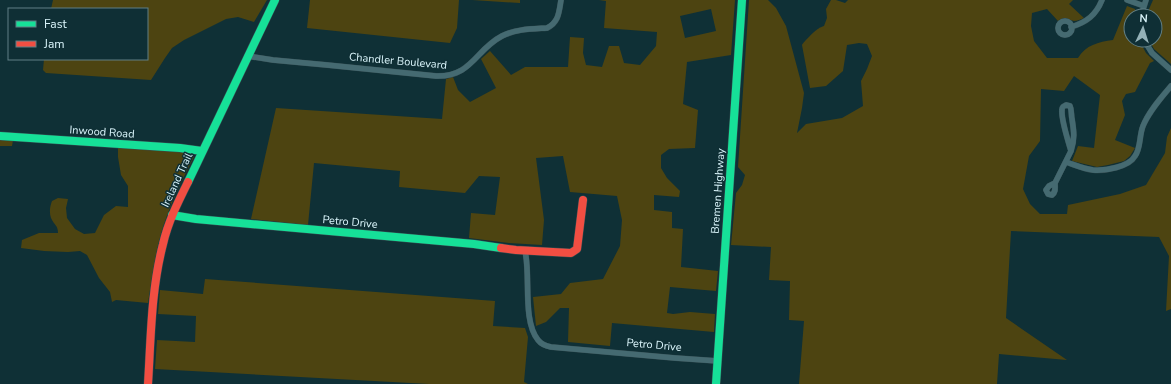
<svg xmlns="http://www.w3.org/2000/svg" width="1171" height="384" viewBox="0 0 1171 384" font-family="'Nunito Sans',sans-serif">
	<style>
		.green { fill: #4d4411; fill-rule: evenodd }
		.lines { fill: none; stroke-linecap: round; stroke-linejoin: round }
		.street-casing { stroke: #364d52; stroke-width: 6 }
		.fast-casing { stroke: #364d52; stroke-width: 9 }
		.jam-casing { stroke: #364d52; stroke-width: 9 }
		.street { stroke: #456a71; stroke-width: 5.5 }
		.fast { stroke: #16e098; stroke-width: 8 }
		.jam { stroke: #f24e42; stroke-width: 8 }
		.labels { text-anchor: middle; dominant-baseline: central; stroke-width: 3; stroke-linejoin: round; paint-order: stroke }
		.street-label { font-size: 11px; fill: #dbf6fc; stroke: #0f2f35 }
	</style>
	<rect width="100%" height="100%" fill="#0f3036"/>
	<path class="green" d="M53 0H267L254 22 238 17 226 19 184 40 172 48 165 58 151 80 46 73 43 70 44 59H147V9H51Z
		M310 0H459L457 28 450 43 307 28Z
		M472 0H520V3Z
		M599 0H735L731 55 687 62 683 104 698 110 695 148 669 149 661 155V168L667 178 680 191 679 197 654 195V210L672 212V228L683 229 681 267 718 271 716 291 670 287 667 313 673 314 690 312 715 314 714 332 612 323 610 346 568 342 569 308H560L546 322 536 326 533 297 561 294 570 283 603 279 620 246 622 220 617 196 570 192 563 156 536 158 544 220 542 245 509 243 469 238 471 213 495 215 500 177 479 176 465 193 399 187 400 171 314 163 308 225 251 219 276 108 442 119 446 79 453 77 458 90 470 102 496 88 481 59 490 51 511 75 525 67H568L570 37 584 38 583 53 586 65 602 67 609 46H619L624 63 640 65 656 46 657 32 604 28 606 1ZM711 9 716 31 685 38 680 16Z
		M749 0H768L776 8 786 26 804 93 802 108 797 133 806 124 842 118 863 106 861 81 867 69 872 56 867 44 859 43 847 45 843 71 826 86 810 88 802 45C803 43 815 30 818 29 820 27 822 27 824 26L827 18 826 9 831 0H836L845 3 848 0H1073L1069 4 1084 18C1081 19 1077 21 1074 21 1066 20 1067 15 1058 21L1047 9 1032 13 1031 26 1034 41 1047 58H1078C1086 45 1098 42 1113 40L1127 6 1135 9 1136 16H1131V40H1139L1146 53 1154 61 1150 63 1135 92 1126 94 1122 101 1125 115 1115 140 1135 148 1130 156 1124 161 1108 165 1097 167 1072 161 1078 146 1094 148 1100 95 1074 76 1064 91 1041 89 1040 141 1029 156 1023 189 1030 204 1040 214H1067L1068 205 1120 194 1146 185 1165 153 1167 137 1171 128V309L1166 311 1169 256 1159 237 1011 231 1006 318 1067 360 999 354 997 384H799L804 321 789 320 790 281 769 280 771 247 731 245 736 193 742 185 745 175 738 167Z
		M1153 0H1171V64L1154 49 1149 40H1155V16H1146Z
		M0 139 13 140 12 146H0Z
		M118 147 191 153 194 157C182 180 171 203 163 227 155 252 152 278 148 303L116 300 112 302 110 292 99 278 87 255 80 251 68 252 44 251 21 248 22 240 39 233H58C58 225 54 225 51 218 49 212 50 206 52 201L58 198 68 199 66 208 67 218 75 229 84 234 95 233 104 215 116 206 128 207V186L121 175 118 157Z
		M205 279 495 301 493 326 525 328 528 337 524 382 528 384H429L155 369 157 340 195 342 196 316 158 314 160 290 203 294Z"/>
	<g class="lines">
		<defs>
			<path id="street" d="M1127 0 1144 6
				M1141 16 1146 0
				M1058 28a7 7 0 1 1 14 0a7 7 0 1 1-14 0Z
				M1071 27C1087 22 1096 15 1102 0
				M1144 40 1152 53 1171 70
				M247 56 273 60 327 65 436 76C472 77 475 50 502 36 516 29 531 29 547 28 559 22 559 12 561 0
				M1066 105 1070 106C1072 110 1071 115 1072 119 1074 132 1075 138 1071 151 1068 140 1061 120 1062 110 1062 106 1063 107 1066 105Z
				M1066 162C1075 165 1084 169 1093 170 1105 171 1129 167 1135 156 1141 148 1139 136 1143 126 1149 111 1161 98 1171 86
				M1055 183 1071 151
				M1055 183C1055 188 1056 192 1052 195L1048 194 1046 190 1049 186Z
				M525 251C531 276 522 320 538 340 541 344 546 346 551 347L675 358 718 361"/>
			<path id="fast" d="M0 136 180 148 202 151
				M188 182 275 0
				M172 215 196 219 474 244 501 248
				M716 384 742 0"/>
			<path id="jam" d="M501 248 516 250 571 253 577 249 583 200
				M148 384C151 337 151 290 163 244 168 222 178 202 188 182"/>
		</defs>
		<use href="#street" class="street-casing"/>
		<use href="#fast" class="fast-casing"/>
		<use href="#jam" class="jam-casing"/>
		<use href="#street" class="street"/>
		<use href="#fast" class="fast"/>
		<use href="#jam" class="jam"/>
	</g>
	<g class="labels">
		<g class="street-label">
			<text transform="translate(398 61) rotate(5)">Chandler Boulevard</text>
			<text transform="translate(102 132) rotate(4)">Inwood Road</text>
			<text transform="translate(177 180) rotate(-65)">Ireland Trail</text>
			<text transform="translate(718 191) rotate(-86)">Bremen Highway</text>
			<text transform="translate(350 222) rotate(5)">Petro Drive</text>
			<text transform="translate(654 345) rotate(5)">Petro Drive</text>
		</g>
	</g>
	<rect x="8" y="8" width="140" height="52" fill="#0f2f35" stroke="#617f85"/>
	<rect x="16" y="21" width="20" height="6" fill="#16e098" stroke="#617f85"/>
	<text x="44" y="28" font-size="12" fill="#dbf6fc">Fast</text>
	<rect x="16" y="41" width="20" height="6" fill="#f24e42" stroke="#617f85"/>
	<text x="44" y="48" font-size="12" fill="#dbf6fc">Jam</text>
	<g transform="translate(1143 28) rotate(4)"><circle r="19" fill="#0f2f35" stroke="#617f85"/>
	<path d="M0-3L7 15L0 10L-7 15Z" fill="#94b1b7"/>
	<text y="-6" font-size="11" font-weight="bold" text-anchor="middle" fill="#dbf6fc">N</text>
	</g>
</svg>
